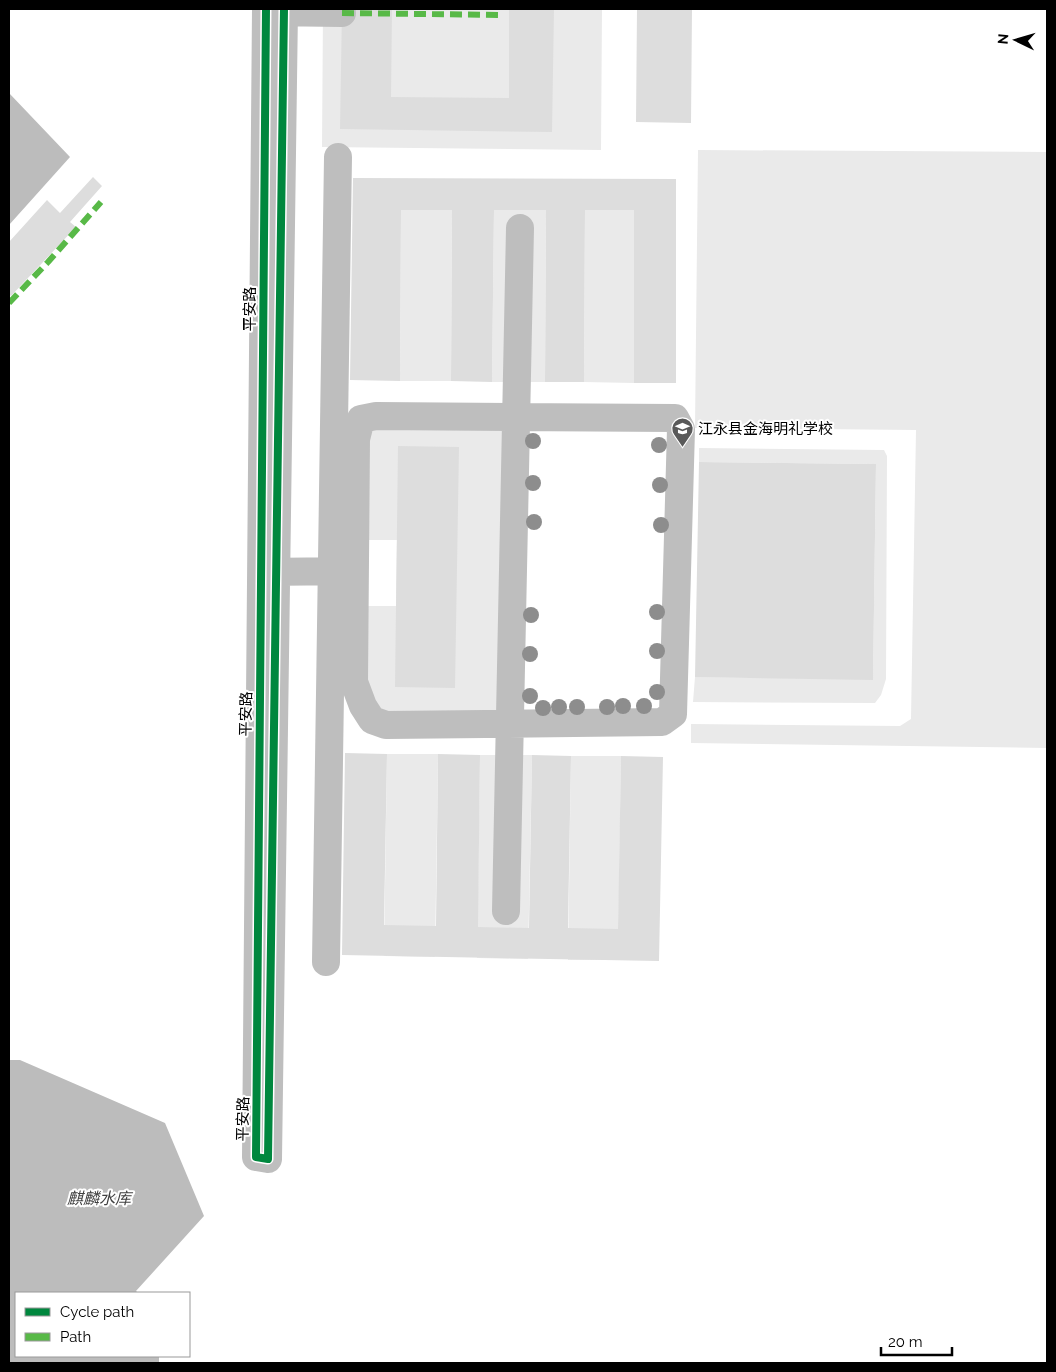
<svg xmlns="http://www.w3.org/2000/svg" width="1056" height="1372" viewBox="0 0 1056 1372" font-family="Raleway,'Noto Sans SC',sans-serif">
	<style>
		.green { fill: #eaeaea }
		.water { fill: #bcbcbc }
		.building { fill: #ddd }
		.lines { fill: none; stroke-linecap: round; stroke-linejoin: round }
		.minor { stroke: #bebebe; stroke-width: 28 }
		.quiet { stroke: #58b947; stroke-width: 6; stroke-dasharray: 12 6; stroke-linecap: butt }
		.cycleway-casing { stroke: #fff; stroke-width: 11 }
		.cycleway { stroke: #00873e; stroke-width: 8 }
		.tree { fill: #8d8d8d }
		.labels { text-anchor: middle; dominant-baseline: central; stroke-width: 4; stroke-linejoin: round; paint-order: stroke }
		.street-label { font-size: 15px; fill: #000; stroke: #fff }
		.poi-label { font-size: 15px; fill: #000; stroke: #fff; text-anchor: start }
		.water-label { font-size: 16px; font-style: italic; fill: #414141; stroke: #fff }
	</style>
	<rect width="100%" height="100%" fill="#fff"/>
	<path class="green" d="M323 9H602L601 150 322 147Z
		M698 150 1047 152V748L691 743V724L900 726 911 719 916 430 695 428Z
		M401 210H452L451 381H400Z
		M494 210H546L545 382H492Z
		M585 210H634V383L584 382Z
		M516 416 510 724 372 720 355 606H396L397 540H355L361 419Z
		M699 448 884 450 887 456 886 679 881 695 875 703 693 702 695 677 873 679 876 464 699 462Z
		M387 754H438L435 957 384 956Z
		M480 755H532L528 959 477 958Z
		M571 756H621L618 960H568Z"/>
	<path class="water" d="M9 93 70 157 9 225Z
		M9 1060H20L165 1123 204 1216 136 1291 138 1293H16V1356H159V1363H9Z"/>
	<path class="building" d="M342 9H392L391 97 509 98V9H554L552 132 340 129Z
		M637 9H692L691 123 636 122Z
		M93 177 102 186 70 222 76 227 11 296 9 294V242L47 200 60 213Z
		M353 178 676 179V383H634V210H585L584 382H545L546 210H494L492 382 451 381 452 210H401L400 381 350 380Z
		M398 446 459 447 455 688 395 687Z
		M699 462 876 464 873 680 695 677Z
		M345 753 387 754 384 925 436 926 438 754 480 755 478 927 529 928 532 755 571 756 568 928 618 929 621 756 663 757 659 961 342 955Z"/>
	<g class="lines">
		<path class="minor" d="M266 9 256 1157 268 1159 284 9
			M266 12 342 13
			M376 416 675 418 681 429 673 714 662 722 386 725 372 720 363 706 354 682 356 439 361 419Z
			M262 572 351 571
			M506 911 520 228
			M326 962 338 157"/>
		<path class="quiet" d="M342 13 502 15
			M9 303 48 262 101 202"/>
		<defs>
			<path id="cycleway" d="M266 9 256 1157 268 1159 284 9"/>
		</defs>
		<use href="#cycleway" class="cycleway-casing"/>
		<use href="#cycleway" class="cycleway"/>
	</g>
	<g class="tree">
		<circle cx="533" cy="441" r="8"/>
		<circle cx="659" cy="445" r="8"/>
		<circle cx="533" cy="483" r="8"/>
		<circle cx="660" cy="485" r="8"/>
		<circle cx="534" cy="522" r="8"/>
		<circle cx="661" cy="525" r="8"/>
		<circle cx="657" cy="612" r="8"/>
		<circle cx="531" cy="615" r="8"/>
		<circle cx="657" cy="651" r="8"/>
		<circle cx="530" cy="654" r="8"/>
		<circle cx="657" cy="692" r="8"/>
		<circle cx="530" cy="696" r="8"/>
		<circle cx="623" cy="706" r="8"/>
		<circle cx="644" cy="706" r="8"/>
		<circle cx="559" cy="707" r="8"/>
		<circle cx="577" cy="707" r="8"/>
		<circle cx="607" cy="707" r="8"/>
		<circle cx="543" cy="708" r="8"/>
	</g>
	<defs>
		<symbol id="school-pin" viewBox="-11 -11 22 30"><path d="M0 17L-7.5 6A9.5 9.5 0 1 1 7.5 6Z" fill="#595959" stroke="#fff"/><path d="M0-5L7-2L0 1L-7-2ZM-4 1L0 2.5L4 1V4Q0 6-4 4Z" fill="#fff"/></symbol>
	</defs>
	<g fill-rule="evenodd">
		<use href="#school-pin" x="670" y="416" width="25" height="34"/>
	</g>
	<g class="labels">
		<g class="street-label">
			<text transform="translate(250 309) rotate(-90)">平安路</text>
			<text transform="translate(246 714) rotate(-89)">平安路</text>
			<text transform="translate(243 1119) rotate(-89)">平安路</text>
		</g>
		<g class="poi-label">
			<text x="698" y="429">江永县金海明礼学校</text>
		</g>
		<g class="water-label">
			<text x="99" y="1198">麒麟水库</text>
		</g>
	</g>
	<rect width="1056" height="1372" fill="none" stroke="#000000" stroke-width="20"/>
	<rect x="15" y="1292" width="175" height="65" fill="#ffffff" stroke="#999999"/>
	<rect x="25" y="1308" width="25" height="8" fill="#00873e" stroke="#999999"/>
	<text x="60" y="1317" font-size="15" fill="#000000">Cycle path</text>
	<rect x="25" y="1333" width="25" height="8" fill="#58b947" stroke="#999999"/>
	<text x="60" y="1342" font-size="15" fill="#000000">Path</text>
	<g transform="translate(1016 40) rotate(275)" stroke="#ffffff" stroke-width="4" paint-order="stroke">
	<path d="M0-4L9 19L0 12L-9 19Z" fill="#000000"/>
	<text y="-8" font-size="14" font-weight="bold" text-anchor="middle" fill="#000000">N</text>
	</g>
	<path d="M881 1347v8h71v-8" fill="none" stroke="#000000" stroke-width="2.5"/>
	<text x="888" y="1347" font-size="15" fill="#000000" stroke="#ffffff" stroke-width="4" paint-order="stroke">20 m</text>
</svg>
